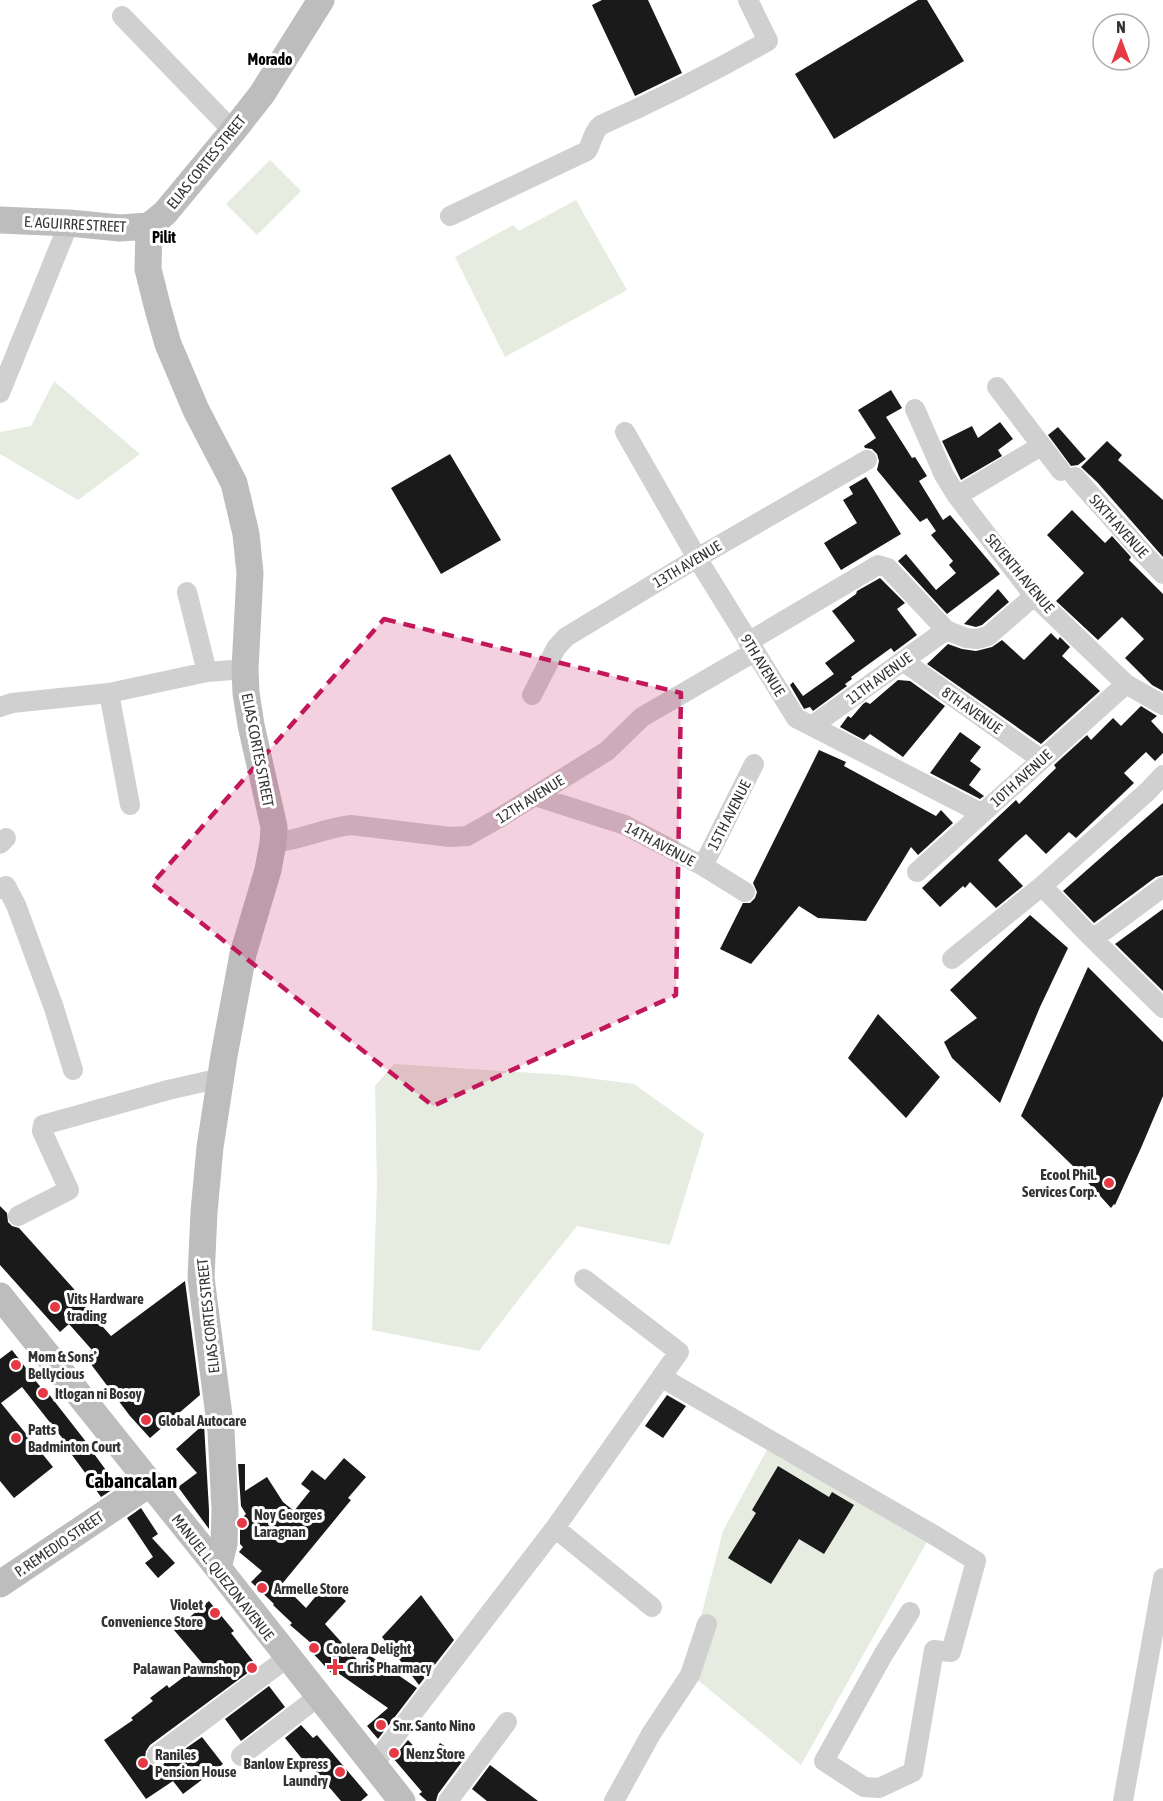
<svg xmlns="http://www.w3.org/2000/svg" width="1163" height="1801" viewBox="0 0 1163 1801" font-family="'Asap Condensed',sans-serif">
	<style>
		.green { fill: #e6ecdf }
		.building { fill: #1a1a1a }
		.lines { fill: none; stroke-linecap: round; stroke-linejoin: round }
		.street { stroke: #d0d0d0; stroke-width: 20 }
		.secondary { stroke: #bdbdbd; stroke-width: 27 }
		.marked { fill: #c2185b; fill-opacity: 0.2; stroke: #c2185b; stroke-width: 4.5; stroke-dasharray: 12 8; stroke-linejoin: round }
		.poi-dot { fill: #e63946; stroke: #fff; stroke-width: 2 }
		.labels { text-anchor: middle; dominant-baseline: central; stroke-width: 6; stroke-linejoin: round; paint-order: stroke }
		.street-label { font-size: 15px; fill: #333; stroke: #fff }
		.poi-label { font-size: 15px; font-weight: bold; fill: #333; stroke: #fff; text-anchor: start }
		.neighbourhood-label { font-size: 16px; font-weight: bold; fill: #000; stroke: #fff }
		.district-label { font-size: 21px; font-weight: bold; fill: #000; stroke: #fff }
	</style>
	<rect width="100%" height="100%" fill="#fff"/>
	<path class="green" d="M270 160 301 191 257 235 226 204Z
		M576 200 627 290 505 357 455 257 513 225 519 231Z
		M54 381 140 454 78 500 0 454V432L31 426Z
		M394 1064 565 1075 634 1084 704 1134 670 1245 577 1226 529 1286 479 1351 372 1330 377 1185 375 1086Z
		M769 1446 928 1540 801 1765 687 1671 723 1531Z"/>
	<path class="building" d="M602 0H648L682 73 635 96 592 5Z
		M918 0H927L964 61 834 139 795 74Z
		M891 390 902 408 886 417 912 458 915 457 927 476 919 481 943 520 950 515 1000 574 947 614 898 561 906 554 936 590 956 573 949 565 953 561 931 535 936 531 927 518 920 522 877 470 879 461 877 454 872 449 865 448 864 446 876 438 858 410Z
		M1000 422 1013 439 998 450 1002 456 961 480 942 441 972 426 978 438Z
		M1058 427 1086 459 1078 465 1071 466 1048 435Z
		M1107 441 1122 455 1118 460 1163 500V557L1097 482 1081 467Z
		M450 454 501 540 441 574 391 488Z
		M866 477 901 534 841 570 824 543 857 523 843 500 853 494 849 487Z
		M1072 510 1105 543 1112 536 1131 557 1129 560 1163 594V691L1152 685 1125 658 1144 639 1122 617 1098 640 1056 601 1084 573 1047 535Z
		M880 578 905 603 897 609 917 635 894 652 891 648 851 677 852 679 845 684 847 686 813 711 810 707 804 709 790 685 793 682 803 696 834 674 825 663 855 641 832 611 856 594 857 591Z
		M998 589 1009 602 982 625 976 627 964 624Z
		M1051 633 1058 640 1060 637 1070 647 1062 656 1100 691 1041 744 927 664 948 644 962 649 976 651 992 647 1002 640 1024 660Z
		M898 680 910 681 945 706 903 757 870 734 864 740 840 727 848 716 851 718 863 704 866 702 870 704Z
		M1141 706 1157 716 1151 721 1163 734V753L1155 761 1146 752 1124 773 1134 783 1076 838 1069 832 1046 854 1026 834 1018 841 998 860 1023 886 996 908 970 882 965 888 963 886 940 907 922 888 1016 800 1019 804 1056 768 1054 765 1087 735 1091 740 1113 718 1121 726Z
		M960 732 981 747 970 761 981 769 969 785 984 796 980 799 930 773Z
		M819 750 846 762 844 766 936 816 941 810 953 823 918 855 911 847 866 921 818 918 799 906 751 964 720 949 743 903H750L755 898 757 892 753 883Z
		M1163 803V875L1156 877 1094 923 1063 891Z
		M1163 909V991L1115 944Z
		M1030 915 1068 948 1040 1007 1000 1103 952 1058 944 1042 977 1018 950 990Z
		M1088 967 1163 1042V1096L1141 1148 1115 1205 1114 1204 1111 1208 1072 1165 1021 1116Z
		M878 1014 940 1077 906 1118 848 1058Z
		M0 1206 7 1213 8 1222 12 1226 19 1228 82 1298 80 1301 111 1336 185 1281 200 1395 150 1438 130 1416 84 1355 92 1350 69 1324 60 1332 0 1265Z
		M12 1350 42 1389 44 1388 87 1443H86L117 1485 115 1488 101 1497 96 1490 97 1489 61 1440 63 1439 22 1387 1 1403 53 1467 14 1498 0 1481V1359Z
		M667 1395 686 1406 663 1438 645 1426Z
		M204 1424 209 1510V1529L178 1487 197 1473 176 1449Z
		M344 1458 366 1477 348 1498 351 1500 282 1584 306 1608 326 1584 346 1601 325 1624 362 1665 369 1655 417 1688 378 1739 367 1726 388 1708 338 1673 335 1677 307 1647 311 1643 290 1625 292 1623 273 1605 274 1604 251 1582 262 1571 239 1552 243 1547 240 1544V1520L246 1514 241 1506 238 1464H245V1491L267 1477 283 1502 294 1511 310 1491 301 1484 312 1470 325 1480Z
		M778 1466 829 1497 832 1492 854 1505 824 1554 799 1539 771 1584 728 1558 756 1513 752 1510Z
		M141 1508 158 1534 152 1538 175 1563 158 1578 145 1563 153 1557 127 1518Z
		M421 1595 454 1640 419 1685 382 1637Z
		M209 1601 234 1631 231 1633 257 1666 150 1745 146 1751 145 1757 148 1763 153 1766 159 1767 202 1737 223 1764 183 1794 173 1781 146 1799 104 1740 133 1720 131 1718 153 1701 150 1698 167 1685 169 1688 202 1663 174 1630Z
		M269 1686 285 1707 241 1741 225 1719Z
		M301 1725 313 1738 317 1735 368 1795 361 1801H341L305 1759 303 1760 285 1738Z
		M408 1740 428 1761 440 1743 464 1759 438 1794 436 1801H427L419 1794 422 1792 393 1758Z
		M490 1765 538 1801H487L472 1789Z"/>
	<g class="lines">
		<path class="street" d="M122 16 233 131
			M450 216 587 151C592 143 593 131 601 125 658 100 713 72 768 41L748 0
			M997 387 1061 471
			M0 393 69 223
			M915 409 944 475 957 496 1034 596 1126 684 1163 705
			M625 432 697 558 796 718 981 813
			M1075 477 1143 553 1163 574
			M957 496 1041 446
			M187 592 207 672
			M748 642 878 565 888 568 946 630 966 638 977 639 988 636 1034 596
			M903 661 1042 760
			M109 693 130 805
			M532 695 556 648 566 637 697 558 867 460
			M0 707 12 703 109 693 207 672 245 669
			M812 726 946 630
			M535 796 625 825 703 866 745 892
			M273 843C300 840 325 828 351 825L450 837 467 836 499 818 607 751 642 717 754 652
			M0 844 6 838
			M703 866 754 764
			M917 872 1126 684
			M1042 886 1091 937 1163 1008
			M0 889 6 886 16 905 54 1008 73 1070
			M1093 939 1163 887
			M952 959 1042 886 1148 791 1163 775
			M18 1216 69 1190 42 1131 43 1125 168 1090 221 1078
			M661 1377 934 1535 976 1561 951 1652 934 1650 913 1772 879 1788 864 1787 824 1761 883 1655 910 1612
			M555 1528 652 1607
			M157 1755 287 1658
			M241 1756 319 1696
			M373 1765 555 1528 679 1352 584 1279
			M448 1801 507 1722
			M614 1801 651 1734 690 1675 707 1624
			M1123 1801 1163 1578"/>
		<path class="secondary" d="M0 220 69 223 120 228 149 226
			M0 1296 218 1568 402 1801
			M218 1568 224 1544 225 1510 221 1431 201 1278 204 1212 210 1147 224 1056 243 954 268 870 273 843 274 827 251 725 246 693 245 669 250 573 246 534 234 483 196 410 168 344 158 309 148 269 149 226 165 213 233 131 262 94 321 0
			M0 1584 149 1484"/>
	</g>
	<path class="marked" d="M384 619 681 693 676 995 433 1106 152 884Z"/>
	<g class="poi-dot">
		<circle cx="1109" cy="1183" r="6"/>
		<circle cx="55" cy="1307" r="6"/>
		<circle cx="16" cy="1365" r="6"/>
		<circle cx="43" cy="1393" r="6"/>
		<circle cx="146" cy="1420" r="6"/>
		<circle cx="16" cy="1438" r="6"/>
		<circle cx="242" cy="1523" r="6"/>
		<circle cx="262" cy="1588" r="6"/>
		<circle cx="215" cy="1613" r="6"/>
		<circle cx="314" cy="1648" r="6"/>
		<path d="M332 1658h6v6h6v6h-6v6h-6v-6h-6v-6h6z"/>
		<circle cx="252" cy="1668" r="6"/>
		<circle cx="381" cy="1725" r="6"/>
		<circle cx="394" cy="1753" r="6"/>
		<circle cx="143" cy="1763" r="6"/>
		<circle cx="340" cy="1772" r="6"/>
	</g>
	<g class="labels">
		<g class="street-label">
			<text transform="translate(206 162) rotate(-51)">ELIAS CORTES STREET</text>
			<text transform="translate(75 224) rotate(3)">E. AGUIRRE STREET</text>
			<text transform="translate(1119 526) rotate(48)">SIXTH AVENUE</text>
			<text transform="translate(687 564) rotate(-31)">13TH AVENUE</text>
			<text transform="translate(1020 573) rotate(50)">SEVENTH AVENUE</text>
			<text transform="translate(763 665) rotate(58)">9TH AVENUE</text>
			<text transform="translate(879 678) rotate(-36)">11TH AVENUE</text>
			<text transform="translate(972 710) rotate(35)">8TH AVENUE</text>
			<text transform="translate(258 750) rotate(79)">ELIAS CORTES STREET</text>
			<text transform="translate(1021 778) rotate(-42)">10TH AVENUE</text>
			<text transform="translate(530 799) rotate(-32)">12TH AVENUE</text>
			<text transform="translate(729 815) rotate(-63)">15TH AVENUE</text>
			<text transform="translate(660 844) rotate(28)">14TH AVENUE</text>
			<text transform="translate(208 1316) rotate(-96)">ELIAS CORTES STREET</text>
			<text transform="translate(59 1544) rotate(-34)">P. REMEDIO STREET</text>
			<text transform="translate(223 1577) rotate(52)">MANUEL L. QUEZON AVENUE</text>
		</g>
		<g class="poi-label">
			<text x="1097" y="1174" text-anchor="end">Ecool Phil.<tspan x="1097" dy="17">Services Corp.</tspan></text>
			<text x="67" y="1298">Vits Hardware<tspan x="67" dy="17">trading</tspan></text>
			<text x="28" y="1356">Mom &amp; Sons'<tspan x="28" dy="17">Bellycious</tspan></text>
			<text x="55" y="1393">Itlogan ni Bosoy</text>
			<text x="158" y="1420">Global Autocare</text>
			<text x="28" y="1429">Patts<tspan x="28" dy="17">Badminton Court</tspan></text>
			<text x="254" y="1514">Noy Georges<tspan x="254" dy="17">Laragnan</tspan></text>
			<text x="274" y="1588">Armelle Store</text>
			<text x="203" y="1604" text-anchor="end">Violet<tspan x="203" dy="17">Convenience Store</tspan></text>
			<text x="326" y="1648">Coolera Delight</text>
			<text x="347" y="1667">Chris Pharmacy</text>
			<text x="240" y="1668" text-anchor="end">Palawan Pawnshop</text>
			<text x="393" y="1725">Snr. Santo Nino</text>
			<text x="406" y="1753">Nenz Store</text>
			<text x="155" y="1754">Raniles<tspan x="155" dy="17">Pension House</tspan></text>
			<text x="328" y="1763" text-anchor="end">Banlow Express<tspan x="328" dy="17">Laundry</tspan></text>
		</g>
		<g class="neighbourhood-label">
			<text x="270" y="59">Morado</text>
			<text x="164" y="237">Pilit</text>
		</g>
		<g class="district-label">
			<text x="131" y="1480">Cabancalan</text>
		</g>
	</g>
	<g transform="translate(1121 42)"><circle r="28" fill="#ffffff" stroke="#adadad" stroke-width="1.5"/>
	<path d="M0-4.5L10 22L0 15L-10 22Z" fill="#e63946"/>
	<text y="-9" font-size="16" font-weight="bold" text-anchor="middle" fill="#333333">N</text>
	</g>
</svg>
